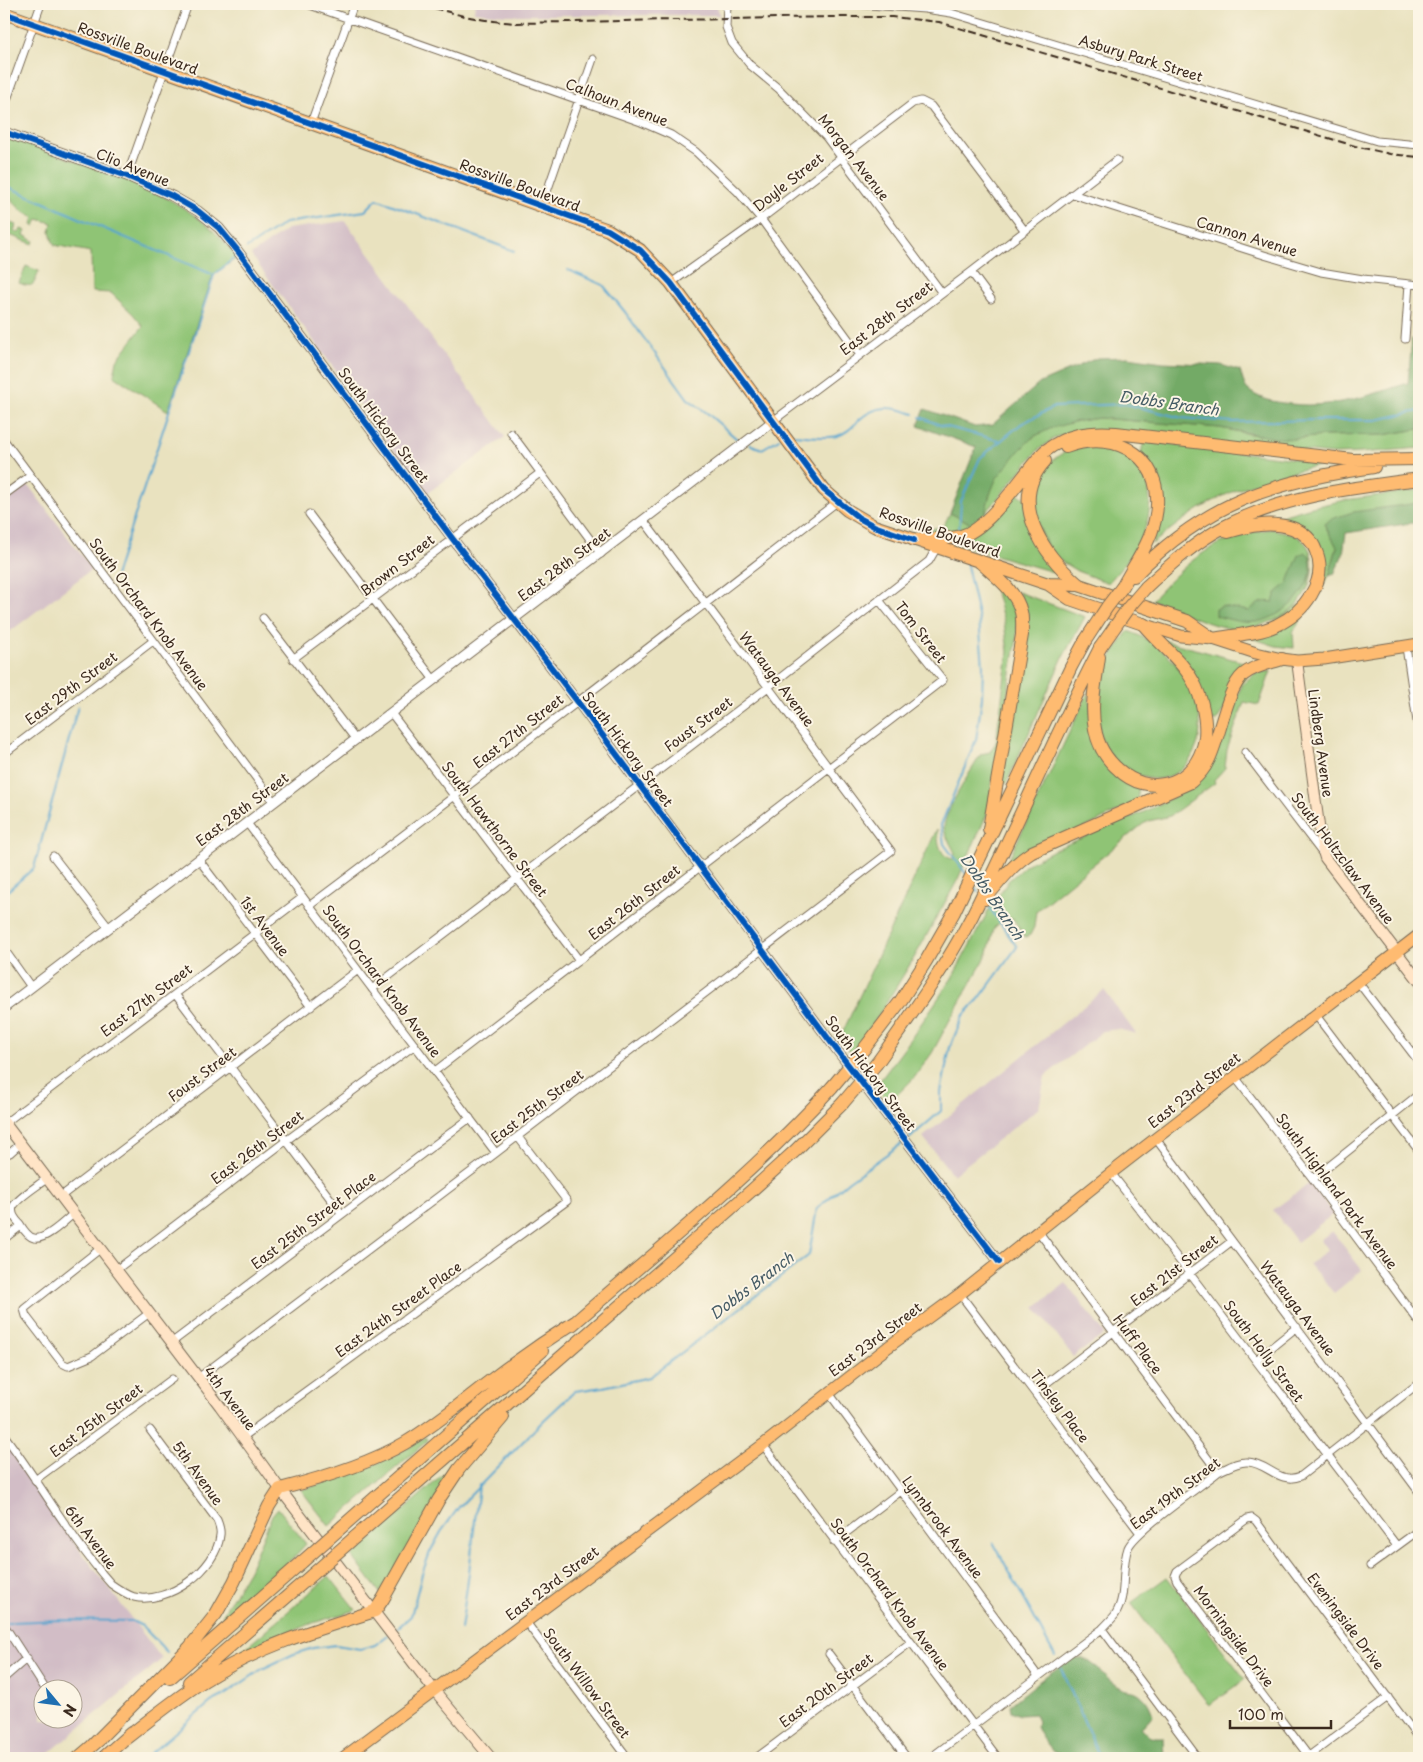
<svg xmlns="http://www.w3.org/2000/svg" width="1423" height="1762" viewBox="0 0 1423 1762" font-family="'Playpen Sans',sans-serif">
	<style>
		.industrial { fill: #d2bdc6; fill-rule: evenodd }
		.green { fill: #8fc475; stroke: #65774a }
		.forest { fill: #73aa66; stroke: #576a42 }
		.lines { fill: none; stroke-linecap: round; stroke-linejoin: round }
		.stream { stroke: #54a4cf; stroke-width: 2 }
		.minor-casing { stroke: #786a56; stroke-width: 9 }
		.tertiary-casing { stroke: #786a56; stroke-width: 11 }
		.secondary-casing { stroke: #786a56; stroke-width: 12 }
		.primary-casing { stroke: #786a56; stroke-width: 13 }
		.trunk-casing { stroke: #786a56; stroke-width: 14 }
		.motorway-casing { stroke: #786a56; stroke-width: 14 }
		.minor { stroke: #fff; stroke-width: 7 }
		.tertiary { stroke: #fff; stroke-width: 9 }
		.secondary { stroke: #ffe4c6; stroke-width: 10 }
		.primary { stroke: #febb71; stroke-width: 11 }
		.trunk { stroke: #febb71; stroke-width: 12 }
		.motorway { stroke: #febb71; stroke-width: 12 }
		.rail { stroke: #3b2a1e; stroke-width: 2; stroke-dasharray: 8 4; stroke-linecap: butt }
		.motorway-bridge-casing { stroke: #786a56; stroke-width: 14; stroke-linecap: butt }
		.motorway-bridge { stroke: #febb71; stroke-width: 12 }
		.cycleway-casing { stroke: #fcf5e5; stroke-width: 9 }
		.cycleway { stroke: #0057b8; stroke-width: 6 }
		.labels { text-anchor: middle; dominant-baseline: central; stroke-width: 4; stroke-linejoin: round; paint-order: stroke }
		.street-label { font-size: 14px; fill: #3b2a1e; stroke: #fcf5e5 }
		.water-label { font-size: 15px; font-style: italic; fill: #455b65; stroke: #fcf5e5 }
	</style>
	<rect width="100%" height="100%" fill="#fcf5e5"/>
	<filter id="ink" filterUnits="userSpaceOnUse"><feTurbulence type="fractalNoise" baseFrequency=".02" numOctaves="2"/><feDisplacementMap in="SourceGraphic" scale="10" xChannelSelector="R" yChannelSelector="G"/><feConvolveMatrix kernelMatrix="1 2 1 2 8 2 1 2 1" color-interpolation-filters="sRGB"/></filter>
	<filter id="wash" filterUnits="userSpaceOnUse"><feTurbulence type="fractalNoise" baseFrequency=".0096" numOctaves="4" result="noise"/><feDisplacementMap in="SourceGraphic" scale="20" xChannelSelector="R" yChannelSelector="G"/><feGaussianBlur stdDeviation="1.12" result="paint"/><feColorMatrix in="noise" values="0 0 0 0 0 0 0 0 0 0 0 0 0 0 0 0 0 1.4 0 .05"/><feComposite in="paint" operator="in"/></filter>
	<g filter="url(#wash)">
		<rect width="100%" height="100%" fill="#e9e2bf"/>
		<path class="industrial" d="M475 4H716L720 15H506L474 12Z
			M345 221 505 437 426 494 251 255 287 229Z
			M28 485 92 569 4 636V504Z
			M1104 990 1136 1034 1118 1029 1103 1031 1045 1076 1039 1108 953 1175 923 1137Z
			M1310 1183 1333 1214 1297 1242 1273 1210Z
			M1332 1231 1362 1270 1334 1293 1309 1264 1328 1250 1320 1240Z
			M1066 1283 1105 1334 1073 1357 1035 1307Z
			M9 1446 44 1502 162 1659 43 1758H4V1451ZM42 1690H72V1720H42Z"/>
		<path class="green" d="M4 137C27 143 50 152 72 160 132 181 199 203 237 258L213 275 168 411 114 376 117 360 143 326 133 314 111 293 92 292 91 252 54 245 50 232 52 223 38 219 35 226 32 224 34 217 22 211 4 192Z
			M11 223 16 225 14 231 19 233 21 229 26 231 24 235 34 241 33 244 7 234Z
			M26 266 39 271C34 284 34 289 19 283Z
			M1099 418 1220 428 1249 434 1294 439 1324 436 1383 435 1419 429V448L1360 453 1334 454 1077 430 1056 437 1038 450 985 514C987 503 990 492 995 481 1004 460 1032 434 1053 427 1068 422 1084 420 1099 418Z
			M1147 441 1328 463C1295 471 1263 479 1232 492 1203 504 1177 524 1152 544L1160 512 1141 453 1143 444Z
			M1079 447C1088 447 1105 444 1113 447 1117 448 1120 451 1123 453 1137 461 1146 468 1148 485 1156 525 1134 555 1108 583L1077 571 1059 560 1048 547 1033 512 1034 492 1039 476 1050 462 1064 452Z
			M1419 490V503L1324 524 1337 547 1329 576 1293 632 1294 648 1276 646 1245 636 1256 635 1315 594 1319 544 1271 519 1308 508 1345 500Z
			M1014 492 1025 498 1060 574 947 541 962 539Z
			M950 513 974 525C958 535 942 535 924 532L944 525Z
			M1271 529C1280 531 1288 532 1296 536 1306 541 1312 551 1312 561 1315 598 1284 622 1251 627 1246 628 1240 629 1235 629 1211 627 1175 609 1152 600 1188 560 1216 536 1271 529Z
			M999 583 1016 608 1017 638 987 814 957 881 914 958 877 1018 851 1053 840 1038 937 829C938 841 939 857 953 859L955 853C952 846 945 836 944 828 944 811 972 770 981 754L990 752 996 742 1008 652 1004 622 996 593 993 588 994 585Z
			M1018 592 1085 617 1063 657 1006 784 1001 782 1027 633C1029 614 1027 608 1018 592Z
			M1128 631C1163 644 1177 662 1193 695 1201 711 1203 733 1195 750 1192 755 1190 762 1185 766 1164 786 1139 781 1118 762 1111 756 1104 747 1101 738 1097 721 1098 698 1101 681 1105 663 1118 647 1128 631Z
			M1162 640 1254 665 1216 721 1209 720Z
			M1271 671 1259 705 1244 702 1227 750 1225 768 1214 780 1215 783 1170 816 1149 821 1143 824 1036 911 1034 927 1030 935 1025 937 1014 920 1010 918 1003 920 994 928 988 952 983 962 952 1016 932 1053 914 1078 889 1103 876 1086 906 1046 952 978 990 908 1008 881 1026 865 1056 849 1144 812 1191 788 1243 684 1255 673Z
			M1089 691 1093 737 1139 786 1137 802 1005 867Z
			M425 1437 428 1440 329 1526 301 1490C345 1476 387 1463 425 1437Z
			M463 1457 380 1593 352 1556Z
			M278 1508 306 1544 296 1555 225 1618 222 1615 249 1570 272 1515Z
			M329 1576 356 1610 313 1623 281 1636 233 1659Z
			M1167 1577 1245 1679 1209 1705 1131 1603Z"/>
		<path class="forest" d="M1412 339H1419V429L1383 435 1324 436 1294 439 1276 438 1220 428 1099 418 1074 422 1052 428 1033 437 1019 451 996 479 989 497 985 514 974 525 950 513 976 447 918 426 925 409 975 427 992 425 1040 383 1097 358 1128 357 1163 362 1221 365 1240 371C1242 377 1244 385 1247 389 1257 398 1270 401 1283 403 1329 410 1364 397 1408 383Z
			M1419 503V522L1346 533 1343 554 1334 574 1329 576 1337 547 1324 524 1331 519 1353 512Z
			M1305 552 1310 556C1311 560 1311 564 1311 568 1310 593 1280 619 1256 622 1243 624 1229 619 1216 616V609L1222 606 1249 611C1256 604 1262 600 1273 602L1276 593 1287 584 1299 555Z
			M1083 1658C1099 1665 1107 1683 1123 1689 1128 1691 1134 1690 1138 1693 1147 1699 1150 1706 1153 1715L1141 1728 1150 1737H1163L1164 1758H1069V1756L1053 1752 1041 1737 1036 1727 1038 1722 1035 1714 1020 1715 1011 1711 1010 1705 1047 1675 1071 1659Z"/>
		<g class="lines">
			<path class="stream" d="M4 185 86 221 214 275
				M247 248 285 223 365 211 377 199 514 251
				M568 270 603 285 625 312 688 399 707 413 737 439 740 441
				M920 417 940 425 1001 441
				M790 435C803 435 825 439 837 436 847 433 852 427 859 420 876 404 893 406 914 414
				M749 444 762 449 779 439
				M959 532 961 501 980 458 1021 424 1054 407 1126 404 1182 418 1233 422 1316 420H1376L1419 411
				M966 561 979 620 983 666 982 698 976 740 941 825 944 844 967 875
				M115 576 214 275 233 259
				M972 883 978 892
				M4 894 34 868 78 706
				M910 1138 941 1111V1092L950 1047 963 1016 979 999 1017 947 987 904
				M993 1542 1055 1656
				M6 1624 13 1622 60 1620 132 1621 142 1626 167 1652
				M461 1629 469 1573 479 1485
				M394 1631 411 1616 422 1574 430 1552 441 1532 459 1507 544 1420 575 1391 603 1387 650 1377 804 1259 809 1255 817 1208 849 1181 904 1142
				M1060 1666 1100 1758
				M145 1758 211 1702 223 1696 262 1669 294 1654 313 1648 336 1645 360 1649 375 1645 388 1635"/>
		</g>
	</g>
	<g filter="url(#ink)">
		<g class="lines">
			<defs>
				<path id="minor" d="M307 4 641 122 671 135 696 152 738 192 761 219 860 355
					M727 4 726 27 732 43 750 65 779 89 826 137 942 293
					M855 4 925 9 951 13 1377 141 1419 145
					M4 108 41 4
					M311 123 354 4
					M127 176 188 4
					M1072 194 1264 255 1321 272 1363 279 1419 285
					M542 206 593 59
					M971 272 991 299
					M671 283 761 219 913 103 921 101 931 106 1025 231
					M1405 339 1409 284
					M773 421 971 272 1117 160
					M511 433 601 554
					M4 440 274 802
					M4 495 30 476
					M309 514 434 680
					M263 618 356 740
					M1406 647 1419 735
					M293 659 540 473
					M391 713 579 960
					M1245 752 1322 853
					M4 754 153 641
					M247 823 496 1153
					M53 856 109 928
					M199 860 311 1007
					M309 906C487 773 662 637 837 502
					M4 949 31 987
					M1358 982 1419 1062
					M372 989 767 688 929 561 937 547
					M175 994 342 1214
					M1315 1014 1419 1151
					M435 1071 943 680 879 600
					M1235 1077 1313 1179 1419 1322
					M5 1123 303 897
					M1156 1139 1419 1492
					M4 1154 10 1153 20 1144
					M1111 1173 1190 1274 1397 1546
					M46 1179C39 1185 17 1198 13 1207 11 1213 16 1220 20 1224 23 1229 28 1237 34 1238 45 1241 65 1221 73 1214
					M1313 1179 1419 1094
					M60 1197 358 970
					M1038 1231 1218 1472
					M4 1239 21 1226
					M100 1249 24 1309 26 1316 62 1363 68 1366 92 1356 148 1314
					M116 1270 287 1140 415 1045
					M960 1294 1140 1533
					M171 1343 470 1118
					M1256 1360 1297 1327
					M198 1378 496 1153 891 851 644 521
					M1035 1392 1232 1241
					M829 1393 1038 1676
					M4 1435C41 1484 70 1538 111 1584 118 1589 126 1594 134 1597 168 1605 217 1569 220 1535 221 1530 219 1525 217 1520L150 1430
					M243 1437 567 1201 518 1137
					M763 1445 998 1758
					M35 1480 172 1379
					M834 1542 901 1491
					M1370 1566 1419 1530
					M526 1622 628 1758
					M4 1625 46 1690
					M1102 1629 1198 1758
					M829 1654 907 1758
					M4 1678 27 1658
					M1309 1756 1388 1697
					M756 1758 911 1642
					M930 1758 1102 1629C1106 1625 1111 1620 1115 1615 1128 1595 1120 1570 1128 1548 1135 1531 1200 1487 1218 1472 1227 1468 1238 1461 1248 1462 1268 1463 1279 1485 1301 1476L1419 1383
					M1310 1758 1177 1581 1175 1576 1177 1571 1247 1519 1252 1518 1256 1521 1280 1554 1419 1739"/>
				<path id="tertiary" d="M4 132 127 176 172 196 198 211 219 228 237 250 452 538 577 701 833 1045 999 1262
					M4 1008 773 421"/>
				<path id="secondary" d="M1297 661 1322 848 1325 858 1419 981
					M4 1122 220 1406 280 1489 434 1690 491 1758"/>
				<path id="primary" d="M1143 624 1181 636 1213 639 1256 653 1282 659 1297 661 1324 659 1419 644
					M343 1758 763 1445 888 1347 960 1294 1111 1173 1419 935"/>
				<path id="trunk" d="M4 13 608 230 640 250 671 283 824 490 847 510 874 526 1048 584 1070 599 1143 624
					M1048 584 1079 585 1187 621 1213 639"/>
				<path id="motorway" d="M1066 447C1120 427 1168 461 1155 520 1150 543 1134 565 1123 586
					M1045 461C1006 503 1045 556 1079 585
					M914 540C929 538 948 540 961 536 991 528 1022 474 1045 451 1068 434 1088 431 1116 433L1353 460 1419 459
					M979 561C994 575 1016 590 1021 612 1023 619 1022 628 1022 635L989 829
					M1134 576C1206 502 1274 481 1374 467
					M1146 587C1170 565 1195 542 1224 527 1285 495 1353 488 1419 479
					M1213 639C1233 635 1259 634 1277 625 1303 613 1329 581 1316 551 1312 540 1304 532 1292 528 1270 521 1249 526 1228 532
					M1099 657C1096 680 1090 705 1095 729 1098 746 1106 759 1119 770 1147 796 1189 787 1202 750 1209 732 1204 705 1196 687 1184 661 1161 646 1143 624
					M985 899C1000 881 1012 865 1032 852L1191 782C1198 776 1204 770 1208 761 1219 741 1227 688 1243 675 1253 666 1270 663 1282 659
					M864 1049 900 1002 926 961 954 912 1071 667 1085 641
					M877 1063C911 1015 945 968 972 916 1016 827 1055 736 1100 648
					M572 1325C660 1248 753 1174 832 1087
					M344 1525 542 1351
					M354 1538 751 1191 795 1151 842 1104
					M170 1678 302 1562
					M189 1682 313 1574
					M125 1739C151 1719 177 1697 205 1680 260 1646 314 1630 375 1611L383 1599 439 1499 459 1469 503 1417
					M92 1746 189 1648 216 1614 234 1582 269 1506 280 1489C319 1479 371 1463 405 1443 435 1425 463 1402 491 1380 519 1359 548 1339 578 1320
					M78 1758 99 1740
					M103 1758 131 1733"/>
			</defs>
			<use href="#minor" class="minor-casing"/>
			<use href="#tertiary" class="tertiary-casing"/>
			<use href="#secondary" class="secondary-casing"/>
			<use href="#primary" class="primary-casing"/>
			<use href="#trunk" class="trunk-casing"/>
			<use href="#motorway" class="motorway-casing"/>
			<use href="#minor" class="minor"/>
			<use href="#tertiary" class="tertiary"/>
			<use href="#secondary" class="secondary"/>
			<use href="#primary" class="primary"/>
			<use href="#trunk" class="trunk"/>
			<use href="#motorway" class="motorway"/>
			<path class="rail" d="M422 4C456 15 481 21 517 23L834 17H892L939 22 1355 146 1390 154 1419 157"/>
			<defs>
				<path id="motorway-bridge" d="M1085 641 1107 607 1123 586
					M1100 648 1128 608 1146 587
					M832 1087 864 1049
					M842 1104 877 1063
					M302 1562 344 1525
					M313 1574 354 1538"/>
			</defs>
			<use href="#motorway-bridge" class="motorway-bridge-casing"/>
			<use href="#motorway-bridge" class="motorway-bridge"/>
			<defs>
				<path id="cycleway" d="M4 13 608 230 640 250 671 283 824 490 859 518 874 526 914 540
					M4 132 127 176 172 196 198 211 219 228 237 250 452 538 577 701 833 1045 999 1262"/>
			</defs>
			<use href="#cycleway" class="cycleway-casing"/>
			<use href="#cycleway" class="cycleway"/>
		</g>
	</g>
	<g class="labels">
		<g class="street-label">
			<text transform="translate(138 48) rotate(20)">Rossville Boulevard</text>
			<text transform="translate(1141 58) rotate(17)">Asbury Park Street</text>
			<text transform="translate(617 102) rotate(21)">Calhoun Avenue</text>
			<text transform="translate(854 157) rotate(52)">Morgan Avenue</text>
			<text transform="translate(133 167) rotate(22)">Clio Avenue</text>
			<text transform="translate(788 182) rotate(-38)">Doyle Street</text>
			<text transform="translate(520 185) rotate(20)">Rossville Boulevard</text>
			<text transform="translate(1247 236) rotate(17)">Cannon Avenue</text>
			<text transform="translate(886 318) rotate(-37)">East 28th Street</text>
			<text transform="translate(384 425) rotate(53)">South Hickory Street</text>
			<text transform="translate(940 532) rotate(19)">Rossville Boulevard</text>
			<text transform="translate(564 564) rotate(-37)">East 28th Street</text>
			<text transform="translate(397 565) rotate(-38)">Brown Street</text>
			<text transform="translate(149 614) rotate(53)">South Orchard Knob Avenue</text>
			<text transform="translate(921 632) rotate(52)">Tom Street</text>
			<text transform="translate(777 679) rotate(53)">Watauga Avenue</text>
			<text transform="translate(71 688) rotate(-37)">East 29th Street</text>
			<text transform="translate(698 724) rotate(-37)">Foust Street</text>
			<text transform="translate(518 731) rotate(-38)">East 27th Street</text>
			<text transform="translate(1321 743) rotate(82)">Lindberg Avenue</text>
			<text transform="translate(628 749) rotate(53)">South Hickory Street</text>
			<text transform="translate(242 809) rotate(-37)">East 28th Street</text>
			<text transform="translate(495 829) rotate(53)">South Hawthorne Street</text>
			<text transform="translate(1343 858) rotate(53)">South Holtzclaw Avenue</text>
			<text transform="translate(634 902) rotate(-38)">East 26th Street</text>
			<text transform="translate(265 926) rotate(53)">1st Avenue</text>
			<text transform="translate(382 981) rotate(53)">South Orchard Knob Avenue</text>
			<text transform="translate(146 1000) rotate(-37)">East 27th Street</text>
			<text transform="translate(871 1073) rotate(53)">South Hickory Street</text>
			<text transform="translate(202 1074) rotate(-37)">Foust Street</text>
			<text transform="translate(1194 1090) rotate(-38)">East 23rd Street</text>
			<text transform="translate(537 1106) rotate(-37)">East 25th Street</text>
			<text transform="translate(257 1147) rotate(-37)">East 26th Street</text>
			<text transform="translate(1337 1191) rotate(53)">South Highland Park Avenue</text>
			<text transform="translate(313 1220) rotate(-37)">East 25th Street Place</text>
			<text transform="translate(1174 1270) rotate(-38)">East 21st Street</text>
			<text transform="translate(1298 1308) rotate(53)">Watauga Avenue</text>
			<text transform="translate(398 1309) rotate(-36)">East 24th Street Place</text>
			<text transform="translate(875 1339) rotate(-37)">East 23rd Street</text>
			<text transform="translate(1138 1344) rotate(53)">Huff Place</text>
			<text transform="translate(1264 1351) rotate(53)">South Holly Street</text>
			<text transform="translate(230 1398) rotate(53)">4th Avenue</text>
			<text transform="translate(1060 1406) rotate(53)">Tinsley Place</text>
			<text transform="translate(96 1420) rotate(-37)">East 25th Street</text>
			<text transform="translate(198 1473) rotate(54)">5th Avenue</text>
			<text transform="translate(1175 1493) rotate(-37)">East 19th Street</text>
			<text transform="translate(943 1527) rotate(53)">Lynnbrook Avenue</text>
			<text transform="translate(91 1537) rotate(53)">6th Avenue</text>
			<text transform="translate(552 1583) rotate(-37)">East 23rd Street</text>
			<text transform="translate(890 1594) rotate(53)">South Orchard Knob Avenue</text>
			<text transform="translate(1346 1621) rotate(53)">Eveningside Drive</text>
			<text transform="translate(1234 1636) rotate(53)">Morningside Drive</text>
			<text transform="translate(587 1683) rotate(53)">South Willow Street</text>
			<text transform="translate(826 1690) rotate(-37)">East 20th Street</text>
		</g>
		<g class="water-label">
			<text transform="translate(1169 402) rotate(8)">Dobbs Branch</text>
			<text transform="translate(993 896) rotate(56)">Dobbs Branch</text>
			<text transform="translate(751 1285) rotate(-37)">Dobbs Branch</text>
		</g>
	</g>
	<rect width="1423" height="1762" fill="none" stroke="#fcf5e5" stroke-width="20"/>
	<g transform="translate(58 1704) rotate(119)"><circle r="24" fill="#fcf5e5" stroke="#afa495"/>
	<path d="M0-4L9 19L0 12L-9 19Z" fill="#1f6fb2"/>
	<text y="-8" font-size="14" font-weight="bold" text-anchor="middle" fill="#3b2a1e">N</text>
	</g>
	<path d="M1230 1720v8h101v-8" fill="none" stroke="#3b2a1e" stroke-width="2.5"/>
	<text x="1238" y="1720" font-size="15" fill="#3b2a1e" stroke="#fcf5e5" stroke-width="4" paint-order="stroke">100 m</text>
</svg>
